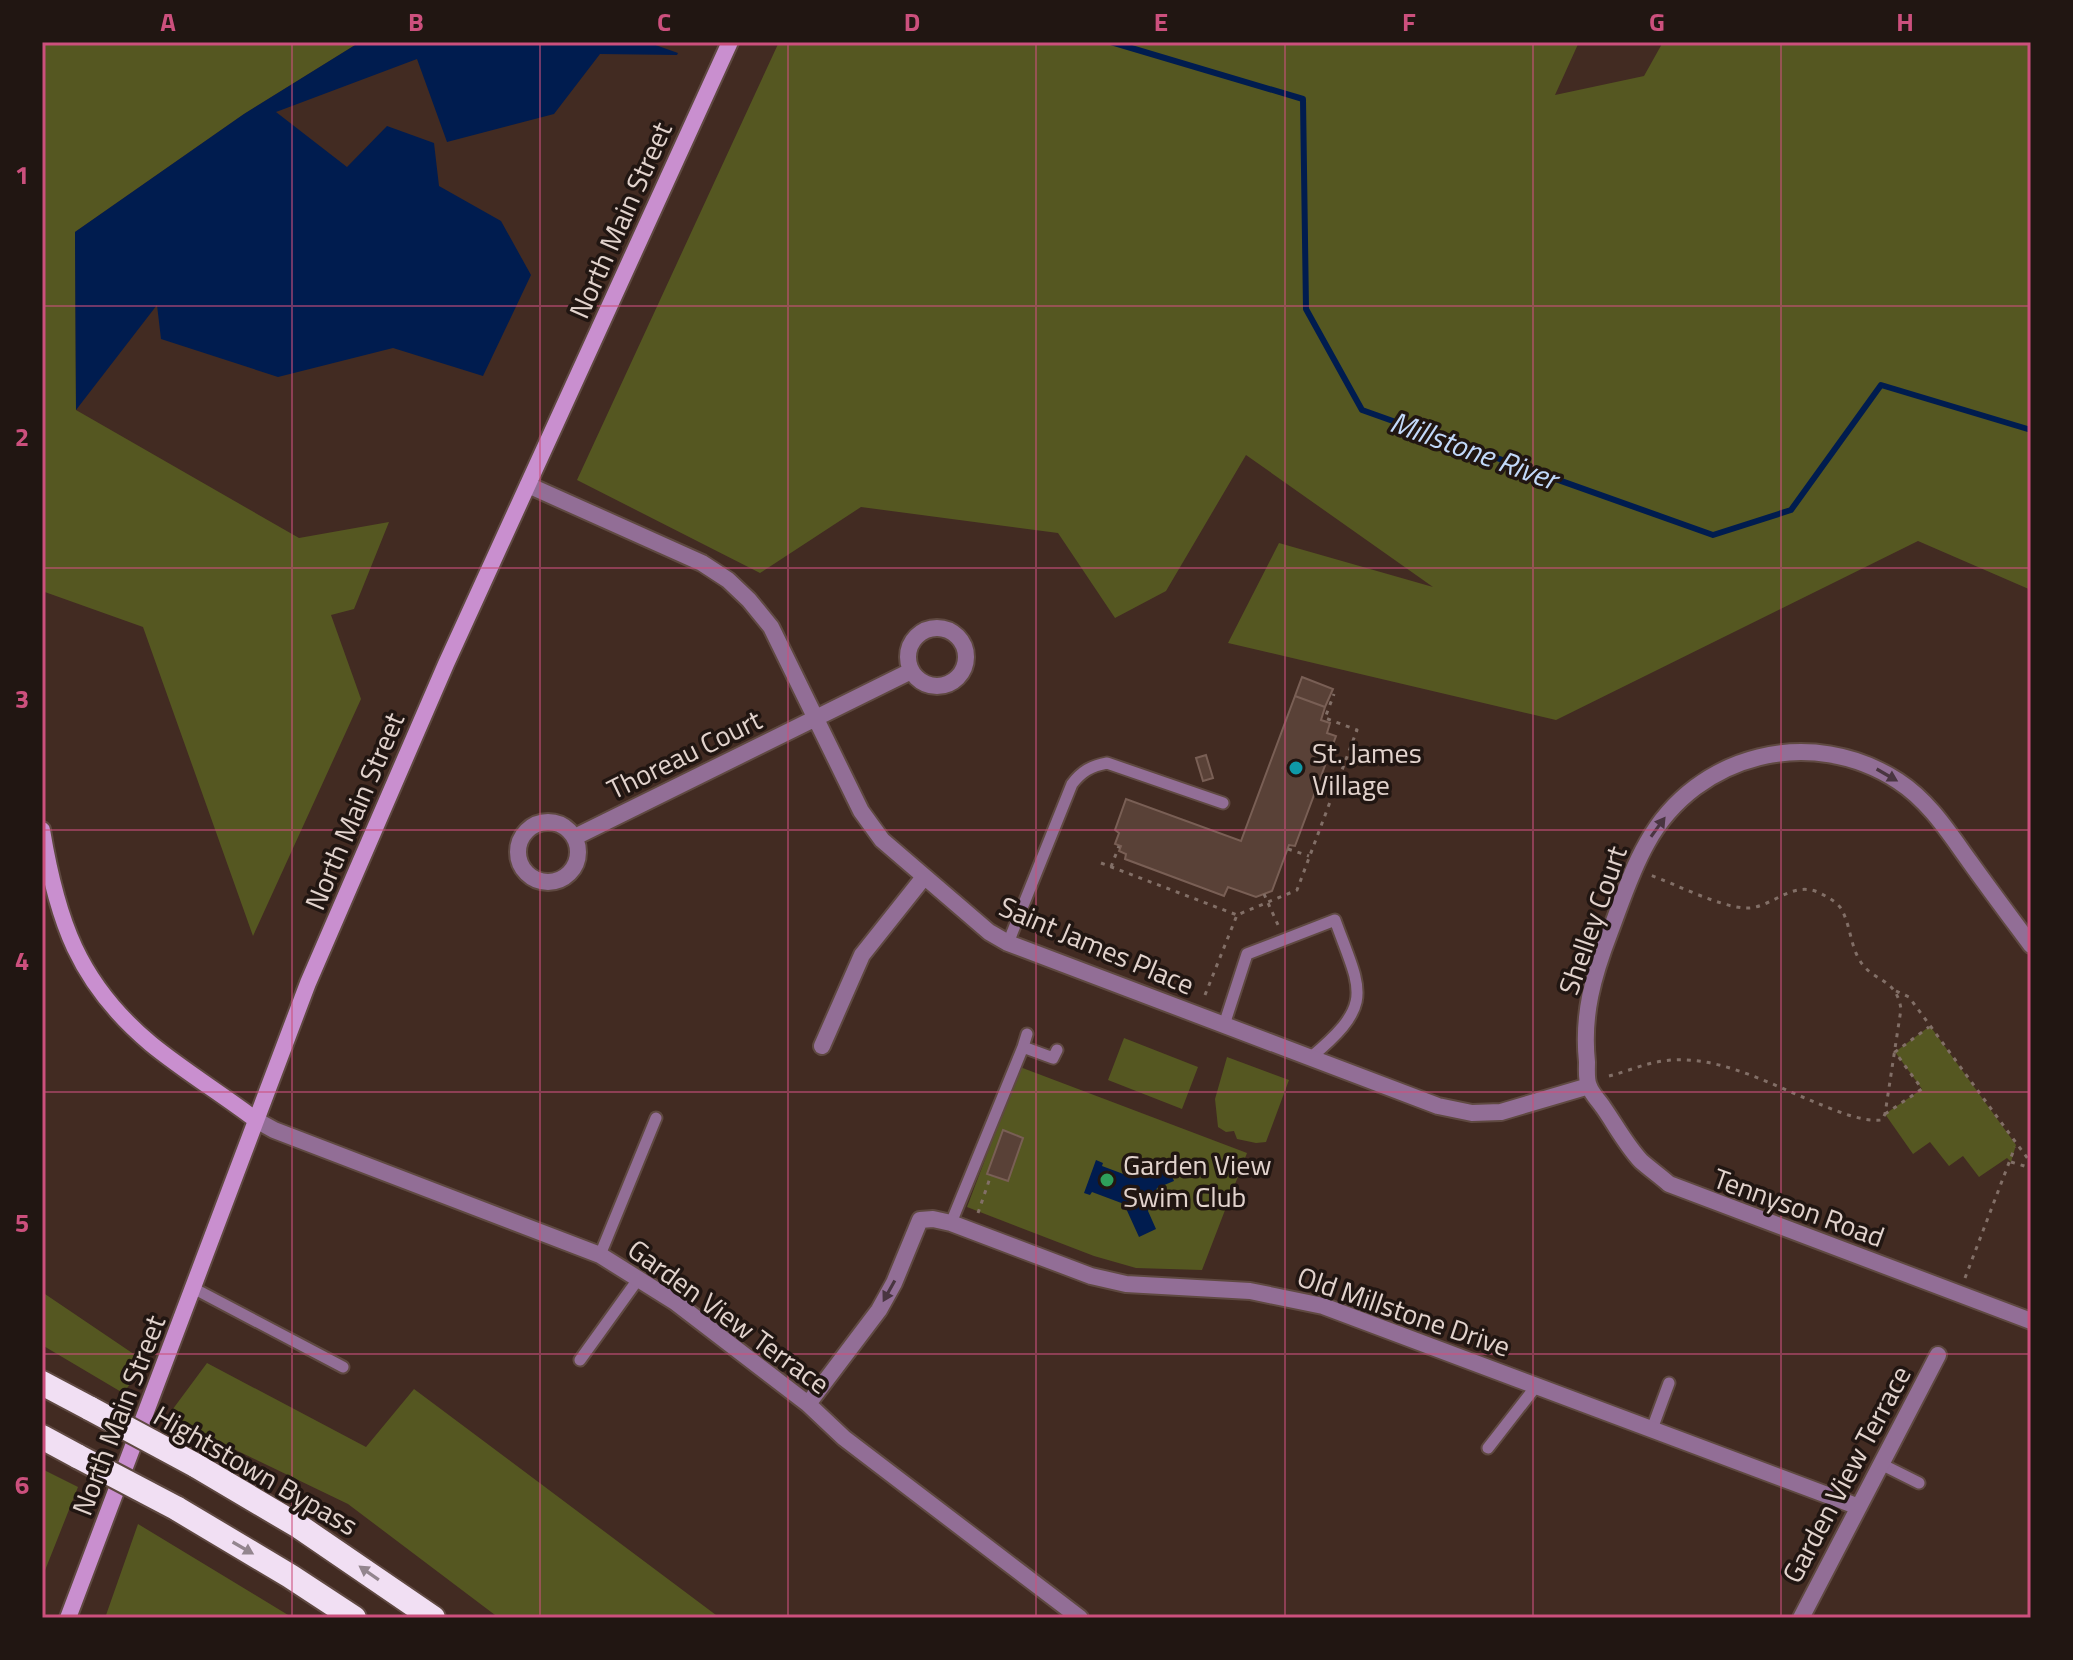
<svg xmlns="http://www.w3.org/2000/svg" width="2073" height="1660" viewBox="0 0 2073 1660" font-family="'Titillium Web',sans-serif">
	<style>
		.green { fill: #555721 }
		.water { fill: #001c4f }
		.lines { fill: none; stroke-linecap: round; stroke-linejoin: round }
		.stream { stroke: #001c4f; stroke-width: 6 }
		.building { fill: #594137; stroke: #795f55; stroke-width: 2 }
		.lane-casing { stroke: #5f4941; stroke-width: 15 }
		.street-casing { stroke: #5f4941; stroke-width: 20 }
		.secondary-casing { stroke: #5f4941; stroke-width: 20 }
		.highway-casing { stroke: #5f4941; stroke-width: 28 }
		.path { stroke: #826f67; stroke-width: 3; stroke-dasharray: 4 6; stroke-linecap: butt }
		.lane { stroke: #926e96; stroke-width: 11 }
		.street { stroke: #926e96; stroke-width: 16 }
		.secondary { stroke: #c98fcf; stroke-width: 16 }
		.highway { stroke: #f1dff3; stroke-width: 24 }
		.highway-bridge-casing { stroke: #5f4941; stroke-width: 28; stroke-linecap: butt }
		.highway-bridge { stroke: #f1dff3; stroke-width: 24 }
		.oneway { fill: #493540 }
		.oneway2 { fill: #93858e }
		.grid { fill: none; stroke: #cc507d; stroke-width: 2; stroke-opacity: 0.55 }
		.culture-dot { fill: #0f9aa8; stroke: #211612; stroke-width: 3 }
		.leisure-dot { fill: #2e9e5b; stroke: #211612; stroke-width: 3 }
		.labels { text-anchor: middle; dominant-baseline: central; stroke-width: 7; stroke-linejoin: round; paint-order: stroke }
		.street-label { font-size: 28px; fill: #e2d3cd; stroke: #211612 }
		.poi-label { font-size: 28px; fill: #e2d3cd; stroke: #211612; text-anchor: start }
		.water-label { font-size: 30px; font-style: italic; fill: #c2d9fa; stroke: #211612 }
		.neatline { fill: none; stroke: #cc507d; stroke-width: 3 }
		.grid-label { font-size: 26px; text-anchor: middle; font-weight: bold; fill: #cc507d }
	</style>
	<rect width="100%" height="100%" fill="#422b22"/>
	<path class="green" d="M42 42H360L244 114 75 232 76 410 299 538 389 522 354 609 331 615 361 699 253 936 143 627 42 591Z
		M779 42H1579L1555 95 1644 76 1663 42H2031V590L1918 541 1556 720 1228 643 1279 543 1433 587 1246 455 1166 591 1115 618 1058 533 861 507 760 573 577 480Z
		M1930 1026 2016 1145 2011 1162 2007 1158 1979 1177 1963 1156 1949 1166 1930 1142 1913 1154 1885 1114 1922 1089 1895 1052Z
		M1124 1038 1198 1067 1182 1109 1108 1080Z
		M1227 1057 1289 1080 1266 1142 1256 1143 1237 1139 1234 1131 1226 1132 1218 1127 1215 1099Z
		M1020 1067 1247 1153 1202 1270 1136 1268 1094 1256 967 1207Z
		M42 1292 147 1363 123 1393 42 1345Z
		M207 1363 366 1447 414 1389 720 1618H499L348 1504 167 1417Z
		M42 1469 78 1487 42 1578Z
		M138 1524 293 1618H105Z"/>
	<path class="water" d="M360 42H647L678 53 677 55 600 54 554 114 447 142 417 59 276 112 347 167 387 126 434 143 439 186 501 221 531 275 483 376 393 348 278 377 161 339 157 305 76 410 75 232 244 114Z
		M1096 1160 1103 1163 1102 1166 1134 1178 1167 1164 1174 1181 1157 1188 1148 1211 1156 1229 1139 1237 1124 1204 1092 1192 1090 1195 1084 1193Z"/>
	<g class="lines">
		<path class="stream" d="M1111 42 1303 99 1306 309 1362 410 1713 535 1791 510 1881 385 2031 430"/>
	</g>
	<path class="building" d="M1302 677 1333 689 1325 707 1295 696Z
		M1295 696 1325 707 1321 720 1330 723 1327 733 1336 736 1295 846 1289 845 1272 891 1256 897 1228 887 1224 896 1125 859 1126 854 1119 851 1121 846 1115 844 1119 833 1115 830 1126 799 1241 841Z
		M1206 755 1213 778 1203 781 1196 758Z
		M1003 1130 1023 1138 1008 1181 987 1174Z"/>
	<g class="lines">
		<defs>
			<path id="lane" d="M1008 943 1072 784C1082 771 1091 766 1107 763L1223 803
				M1224 1025 1247 954 1335 920C1361 992 1376 1003 1310 1058
				M1023 1047 1027 1034
				M951 1223 1023 1047 1053 1058 1057 1050
				M600 1255 656 1118
				M193 1288 343 1367
				M580 1360 639 1278
				M1652 1429 1669 1383
				M1488 1448 1537 1385
				M1881 1464 1919 1483"/>
			<path id="street" d="M528 485 702 563 728 580 749 600 771 627 861 811 882 840 989 932 1008 943 1438 1106 1472 1113 1501 1112 1589 1086
				M908 657a29 29 0 1 1 58 0a29 29 0 1 1-58 0Z
				M518 852a30 30 0 1 1 60 0a30 30 0 1 1-60 0Z
				M575 837 911 671
				M2031 945C2011 918 1990 890 1970 862 1949 833 1929 801 1898 781 1812 725 1697 753 1647 843 1631 871 1621 903 1610 932 1593 976 1582 1015 1587 1062 1587 1070 1586 1080 1589 1086 1591 1093 1599 1101 1603 1107 1615 1124 1626 1145 1641 1161 1650 1169 1660 1176 1669 1184L2031 1321
				M822 1046 862 955 924 877
				M256 1120 274 1130 600 1255 675 1302 808 1404 844 1438 1080 1618
				M808 1404 879 1310 894 1283 920 1220 933 1219 951 1223 1091 1276 1126 1284 1250 1291 1323 1306 1859 1507
				M1801 1618 1938 1355"/>
			<path id="secondary" d="M42 830C57 920 78 983 151 1044 184 1071 222 1094 256 1120
				M68 1618 308 983 446 664 730 42"/>
			<path id="highway" d="M42 1383 91 1409
				M42 1437 79 1457
				M195 1465 300 1527 433 1618
				M176 1508 290 1576 354 1618"/>
		</defs>
		<use href="#lane" class="lane-casing"/>
		<use href="#street" class="street-casing"/>
		<use href="#secondary" class="secondary-casing"/>
		<use href="#highway" class="highway-casing"/>
		<path class="path" d="M1288 849 1309 856
			M1101 863 1237 915
			M1111 867 1119 846
			M1264 894 1278 925
			M1896 991 1909 997 2031 1163
			M1205 995 1237 915 1297 890 1357 730 1325 718 1334 694
			M1609 1076C1625 1072 1641 1065 1657 1062 1712 1051 1767 1083 1817 1103 1837 1111 1861 1122 1882 1120L1885 1114 1901 1009C1896 976 1872 983 1859 959 1850 944 1850 922 1840 907 1834 900 1827 897 1820 893 1791 879 1771 910 1744 908 1718 906 1675 884 1650 875
			M1885 1114 1922 1089 1895 1052 1929 1027
			M2011 1162 2031 1168
			M978 1213 991 1175
			M1965 1278 2015 1147"/>
		<use href="#lane" class="lane"/>
		<use href="#street" class="street"/>
		<use href="#secondary" class="secondary"/>
		<use href="#highway" class="highway"/>
		<defs>
			<path id="highway-bridge" d="M91 1409 195 1465
				M79 1457 176 1508"/>
		</defs>
		<use href="#highway-bridge" class="highway-bridge-casing"/>
		<use href="#highway-bridge" class="highway-bridge"/>
	</g>
	<defs><path id="oneway-solid" d="M-6-.8H1V-3.2L6.5 0L1 3.2V.8H-6Z" transform="scale(2)"/></defs>
	<g class="oneway">
		<use href="#oneway-solid" transform="translate(1887 775) rotate(30)"/>
		<use href="#oneway-solid" transform="translate(1658 827) rotate(-54)"/>
		<use href="#oneway-solid" transform="translate(889 1291) rotate(119)"/>
	</g>
	<g class="oneway2">
		<use href="#oneway-solid" transform="translate(243 1548) rotate(30)"/>
		<use href="#oneway-solid" transform="translate(369 1573) rotate(-145)"/>
	</g>
	<path class="grid" d="M292 42V1618M540 42V1618M788 42V1618M1036 42V1618M1285 42V1618M1533 42V1618M1781 42V1618M42 306H2031M42 568H2031M42 830H2031M42 1092H2031M42 1354H2031"/>
	<circle class="culture-dot" cx="1296" cy="768" r="8"/>
	<circle class="leisure-dot" cx="1107" cy="1180" r="8"/>
	<g class="labels">
		<g class="street-label">
			<text transform="translate(620 220) rotate(-66)">North Main Street</text>
			<text transform="translate(684 754) rotate(-26)">Thoreau Court</text>
			<text transform="translate(354 811) rotate(-67)">North Main Street</text>
			<text transform="translate(1592 920) rotate(-71)">Shelley Court</text>
			<text transform="translate(1097 945) rotate(23)">Saint James Place</text>
			<text transform="translate(1799 1207) rotate(20)">Tennyson Road</text>
			<text transform="translate(1404 1311) rotate(19)">Old Millstone Drive</text>
			<text transform="translate(729 1316) rotate(36)">Garden View Terrace</text>
			<text transform="translate(118 1415) rotate(-69)">North Main Street</text>
			<text transform="translate(256 1470) rotate(30)">Hightstown Bypass</text>
			<text transform="translate(1846 1474) rotate(-62)">Garden View Terrace</text>
		</g>
		<g class="poi-label">
			<text x="1312" y="752">St. James<tspan x="1312" dy="32">Village</tspan></text>
			<text x="1123" y="1164">Garden View<tspan x="1123" dy="32">Swim Club</tspan></text>
		</g>
		<g class="water-label">
			<text transform="translate(1474 450) rotate(20)">Millstone River</text>
		</g>
	</g>
	<rect width="2073" height="1660" fill="none" stroke="#211612" stroke-width="88"/>
	<rect x="44" y="44" width="1985" height="1572" class="neatline"/>
	<g class="grid-label">
		<text x="168" y="31">A</text>
		<text x="416" y="31">B</text>
		<text x="664" y="31">C</text>
		<text x="912" y="31">D</text>
		<text x="1161" y="31">E</text>
		<text x="1409" y="31">F</text>
		<text x="1657" y="31">G</text>
		<text x="1905" y="31">H</text>
		<text x="22" y="184">1</text>
		<text x="22" y="446">2</text>
		<text x="22" y="708">3</text>
		<text x="22" y="970">4</text>
		<text x="22" y="1232">5</text>
		<text x="22" y="1494">6</text>
	</g>
</svg>
